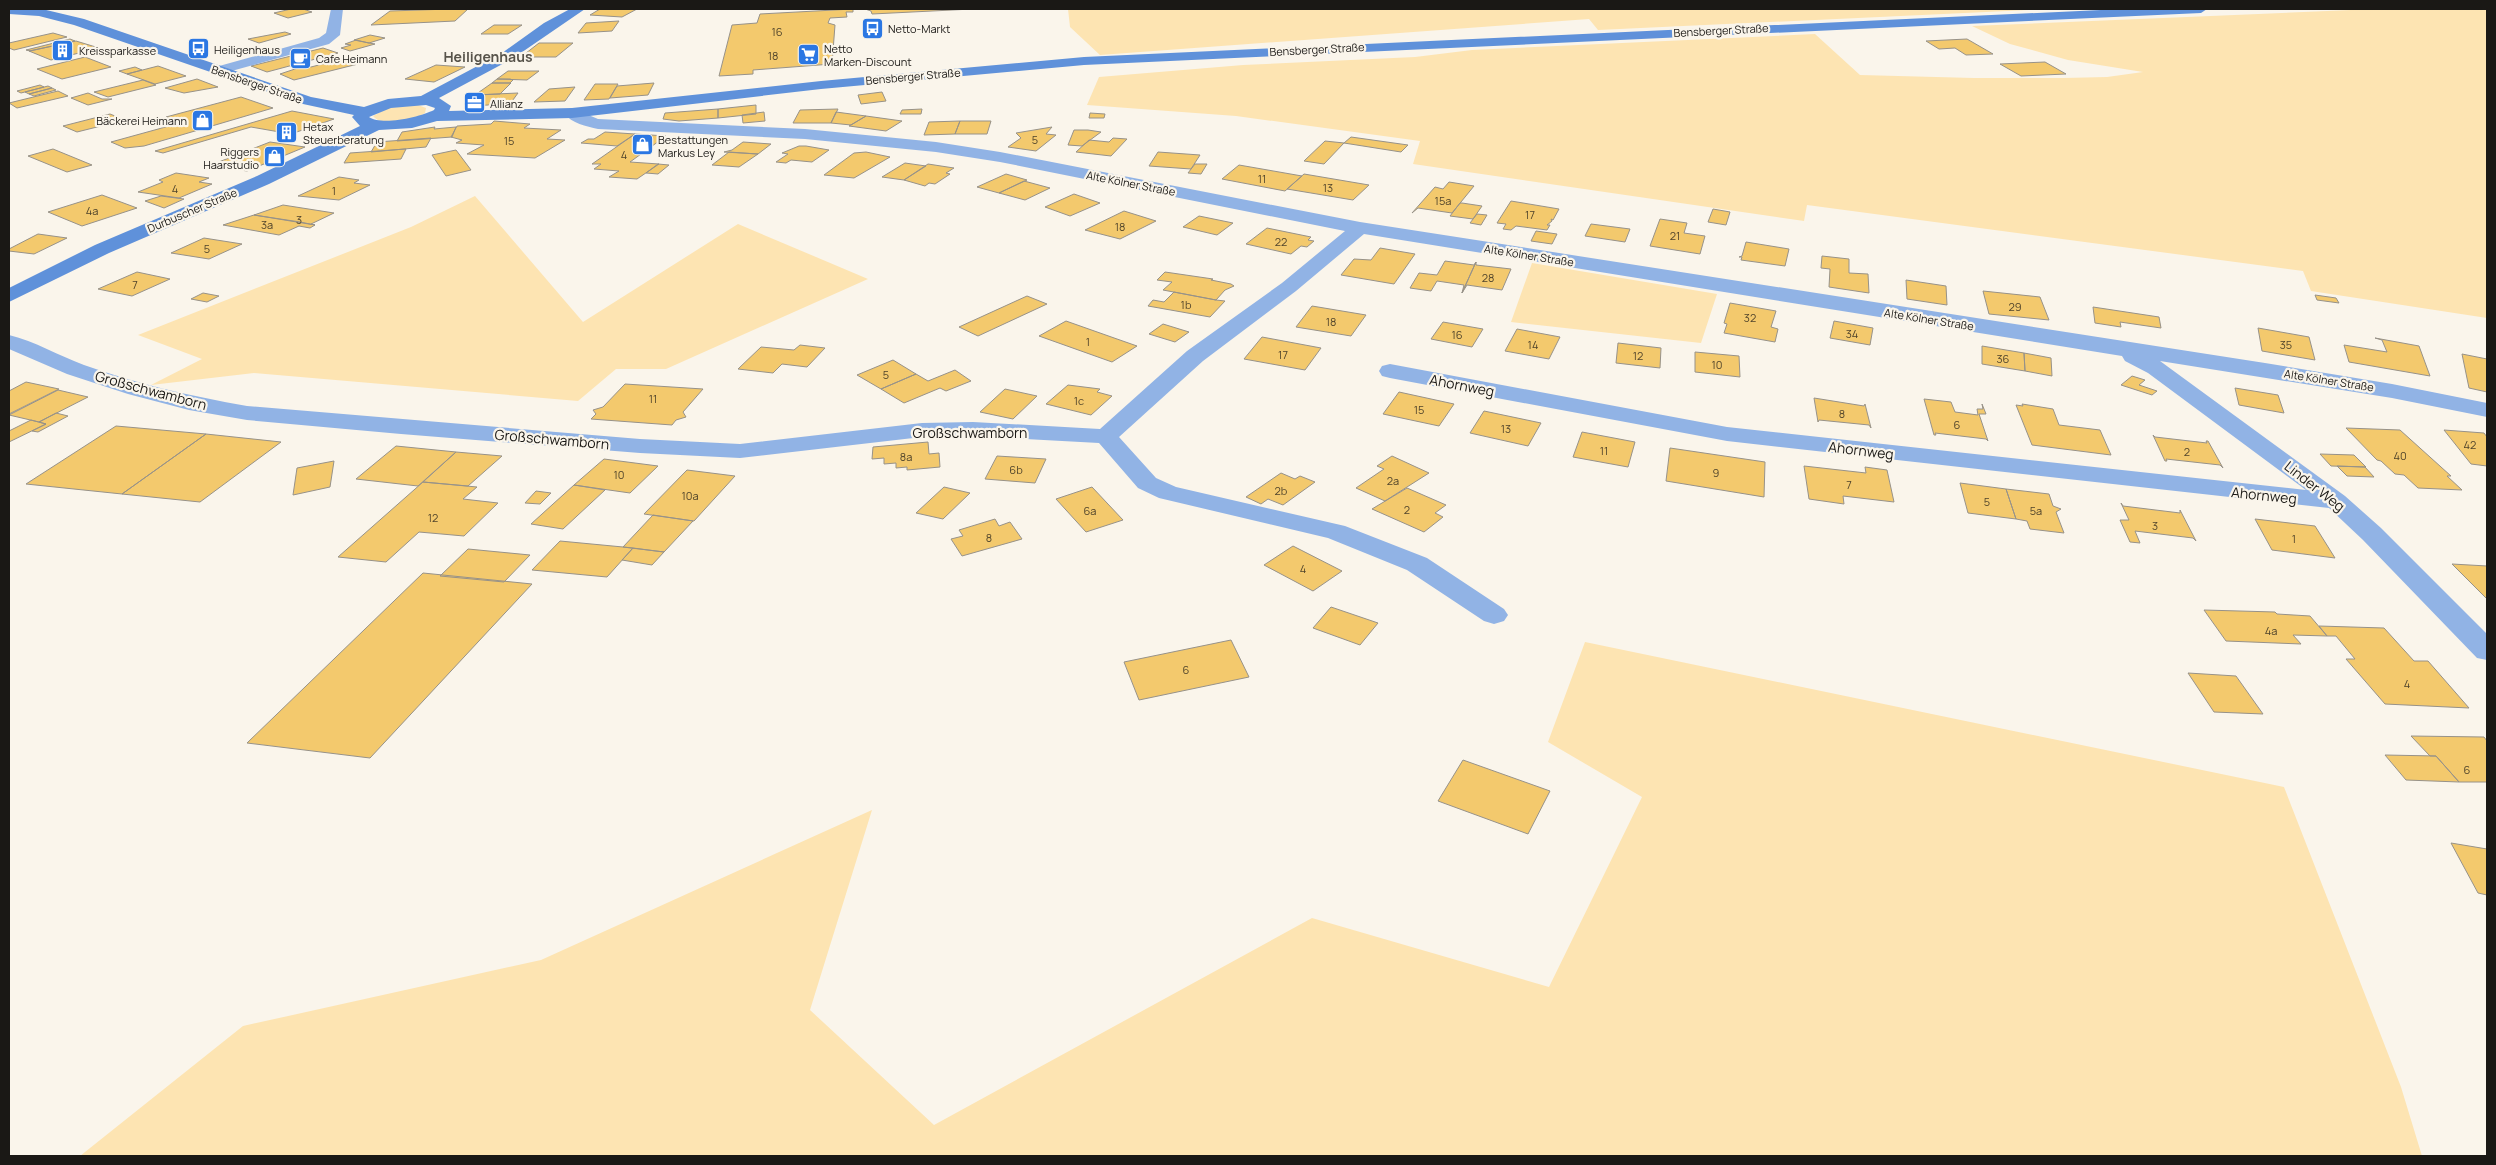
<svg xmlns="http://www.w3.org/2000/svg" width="2496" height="1165" viewBox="0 0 2496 1165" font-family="Manrope,sans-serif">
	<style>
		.green { fill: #fde4b2 }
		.building { fill: #f3c96d; stroke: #979289 }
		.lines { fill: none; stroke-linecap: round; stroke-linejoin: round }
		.street { fill: #91b3e5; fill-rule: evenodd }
		.secondary { fill: #5f91da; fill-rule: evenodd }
		.labels { text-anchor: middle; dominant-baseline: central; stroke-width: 4.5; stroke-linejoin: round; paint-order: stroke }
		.far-poi-label { font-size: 11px; fill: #1a1815; stroke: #faf5eb; text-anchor: start }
		.far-street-label { font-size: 11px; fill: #1a1815; stroke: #faf5eb }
		.number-label { font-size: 11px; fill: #50442b }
		.far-quarter-label { font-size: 14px; font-weight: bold; fill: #57534a; stroke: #faf5eb }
		.street-label { font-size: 14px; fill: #1a1815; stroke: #faf5eb }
	</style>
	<rect width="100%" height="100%" fill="#faf5eb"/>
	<path class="green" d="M1068 9H2050L1598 30 1589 19 1100 55 1070 27Z
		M2374 9H2487V318L2311 291 2303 271 1807 205 1804 221 1413 164 1420 141 1236 116 1087 105 1099 77 1243 65 1415 57 1472 50 1815 34 1860 75 1974 78H2063L2107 77 2143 72 2068 60 2010 44 1972 26Z
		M418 105 426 108 425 113C414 120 382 128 373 116L388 108Z
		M475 196 583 322 738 224 868 279 666 369H616L578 401 254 373 151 385 202 359 138 335 411 227Z
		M1532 263 1717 294 1701 343 1511 322Z
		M1585 642 2284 787 2401 1087 2422 1156H80L243 1026 541 960 872 810 810 1010 934 1125 1312 918 1549 987 1642 797 1548 742Z"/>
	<path class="building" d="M291 9H303L312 12 288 18 274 13Z
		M450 9H468L455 21 371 25 390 11Z
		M600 9H637L622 17 590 15Z
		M853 9V12H846L847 17 830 18 828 23 835 25 832 64 753 70V74L719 76 732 25 757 23 760 14Z
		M865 9H972L872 14 871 11Z
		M619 21 612 31 578 33 586 23Z
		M494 25H522L508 34H481Z
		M285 32 291 34 259 43 248 39Z
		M53 33 67 37 14 50 9 48V43Z
		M370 35 385 38 369 43 354 40Z
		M70 39 75 41 30 51 26 50Z
		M1967 39 1993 54 1966 55 1955 48 1939 49 1926 41Z
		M356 40 369 43 375 44 350 51 341 48 351 45 345 44Z
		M76 41 99 48 51 60 29 51Z
		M539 43H573L556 57H521Z
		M323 48 338 53 267 72 251 66Z
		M85 57 111 67 62 79 37 69Z
		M346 58 362 63 294 80 280 74 307 65 311 67Z
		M2045 62 2066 74 2021 76 2000 64Z
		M436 65 465 67 434 82 405 79Z
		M158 66 186 76 155 84 127 74Z
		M135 67 142 70 127 74 119 71Z
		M508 71H539L527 80 497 79Z
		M197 79 218 87 184 93 165 88Z
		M497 79H510L513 80 510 83H492Z
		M143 80 156 85 108 97 94 92Z
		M492 83H511L500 94 475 95Z
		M654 83 648 95 610 98 617 86Z
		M595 84H618L609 99 584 100Z
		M40 85 44 87 21 93 17 91Z
		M48 86 52 88 29 94 25 92Z
		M575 87 565 101 534 102 549 89Z
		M52 88 56 90 34 96 29 94Z
		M58 91 68 96 17 108 9 103Z
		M882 92 886 101 861 104 858 95Z
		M88 93 102 99H112L88 105 71 98Z
		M518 93 510 104 467 106 464 104 475 95Z
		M241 97 273 108 144 146 125 148 111 142 180 123 166 117Z
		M756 105V114L718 118V109Z
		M718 109V118L679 121 663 119 665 113Z
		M838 109 831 123H793L800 110Z
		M922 109 921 114H900L902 110Z
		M292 111 334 119 291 134 251 127 163 153 155 151Z
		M764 112 765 121 743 123 742 115Z
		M836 112 866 116 851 125 831 123Z
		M1090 113 1105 114 1104 118H1089Z
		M110 114 125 120 77 132 63 126Z
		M866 116 902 121 886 131 849 126Z
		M494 121 530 124 524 128 561 130 547 139 565 140 535 158 467 154 484 145 456 143 462 140 451 137 457 126 491 124Z
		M960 121 955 134 924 135 929 122Z
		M960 121H991L987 134H955Z
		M435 127 434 129 456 127 452 137 397 141 402 132Z
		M1052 127 1046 134 1056 135 1036 151 1008 147 1021 138 1016 133Z
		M1074 130H1088L1101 132 1082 146 1068 145Z
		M605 132 635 134 617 146 581 143 588 139H594Z
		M635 134 666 136 630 162 659 164 637 179 609 177 619 171 594 169 601 164H592Z
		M1351 137 1408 145 1401 152 1344 143Z
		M431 138 426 147 371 152 377 142Z
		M1113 138 1127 139 1111 156 1076 152 1089 140 1109 142Z
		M1325 141 1344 143 1324 164 1304 161Z
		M270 142 305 147 247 171 211 165Z
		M743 142 771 144 758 154 724 152 732 150Z
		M799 146H806L829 150 812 162 791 160 786 163 776 162 788 154 782 153Z
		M53 149 92 165 67 172 28 156Z
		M406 149 401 159 344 163 350 153Z
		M456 150 471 170 446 176 432 155Z
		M729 152 758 154 739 167 712 165Z
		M866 152 890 157 854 178 824 175 854 153Z
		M1158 152 1200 155 1191 169 1149 166Z
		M905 163 926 166 904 180 882 177Z
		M658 164 669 165 658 174 646 173Z
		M928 164 954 168 946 173 950 174 935 184 929 183 925 186 904 180Z
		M1195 164H1207L1201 174 1188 173Z
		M1239 165 1302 176 1285 191 1222 179Z
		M176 173 209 178 199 182 212 184 179 198 138 192 163 182 159 180Z
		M1006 174 1027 180 999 193 977 187Z
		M1304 174 1369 185 1353 200 1287 189Z
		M339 177 359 180 354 183 370 185 339 200 298 196Z
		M1024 181 1050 188 1025 200 999 193Z
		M1449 182 1474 186 1452 213 1418 208 1412 213 1435 187 1443 189Z
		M1074 194 1100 203 1070 216 1045 207Z
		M102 195 137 208 82 226 48 212Z
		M161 196 184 199 164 208 145 201Z
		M1511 201 1559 209 1553 220 1551 219 1552 221 1547 225H1550L1547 230 1516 226 1511 230 1503 229 1506 224 1497 223Z
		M1460 203H1462L1482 206 1473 219 1450 216Z
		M283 205 334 213 311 224 315 225 254 215Z
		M1713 209 1730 212 1726 225 1708 222Z
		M1124 211 1156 221 1120 239 1085 230Z
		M1477 214 1487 215 1481 225 1470 223Z
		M254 215 300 222 315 225 310 228 299 226 279 235 223 225Z
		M1199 216 1233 223 1217 235 1183 227Z
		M1660 219 1687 223 1684 233 1705 236 1700 254 1650 246Z
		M1591 224 1630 229 1625 242 1585 236Z
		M1267 228 1311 237 1308 240 1314 241 1307 247 1301 246 1291 254 1246 244Z
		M1536 231 1557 234 1552 244 1531 241Z
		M38 234 67 238 34 254 9 251V249Z
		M204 238 242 244 209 259 171 253Z
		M1746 242 1789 249 1785 266 1741 260 1742 257H1739L1742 256Z
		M1380 248 1415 254 1394 284 1341 275 1354 259 1371 260Z
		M1822 256 1849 259V273L1868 274 1869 293 1829 287 1830 269 1821 268Z
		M1445 261 1474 265 1476 262 1462 293 1464 285 1437 281 1431 291 1410 288 1419 273 1437 275Z
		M1476 262V265L1511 269 1502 290 1467 285 1462 293Z
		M137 272 170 279 132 296 98 289Z
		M1165 272 1213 279 1211 280 1231 284 1234 286 1225 290 1216 300 1163 290 1172 282 1157 280Z
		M1906 280 1946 286 1947 305 1907 299Z
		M1983 291 2040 297 2049 320 1989 314Z
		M1174 292 1216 300 1225 301 1210 317 1148 306 1153 300 1164 302Z
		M203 293 219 296 207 302 191 299Z
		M2315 295 2336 298 2339 303 2317 300Z
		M1027 296 1047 304 978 336 959 327Z
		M1730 303 1776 311 1771 327 1778 329 1775 342 1724 333 1727 324 1724 323Z
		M1312 306 1366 315 1351 336 1296 327Z
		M2093 307 2159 317 2161 328 2120 322 2121 327 2095 323Z
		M1066 321 1117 339 1137 346 1112 362 1039 336Z
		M1834 321 1873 328 1870 345 1830 338Z
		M1443 322 1483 329 1472 347 1431 339Z
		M1163 324 1189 332 1175 342 1149 334Z
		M2258 328 2309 337 2315 360 2262 351Z
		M1517 329 1560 337 1549 359 1505 351Z
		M1262 337 1321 348 1305 370 1244 359Z
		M2375 338 2419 346 2430 376 2349 362 2344 345 2387 352 2382 340Z
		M1618 343 1661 348 1660 368 1616 363Z
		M800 345 825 348 807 367 782 364 773 373 738 369 761 347 794 350Z
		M1982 346 2024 353 2025 371 1982 364Z
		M1695 352 1739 356 1740 377 1695 372Z
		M2024 353 2051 358 2052 376 2025 371Z
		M2462 354 2487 359V392L2469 388Z
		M893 360 916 374 881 389 857 375Z
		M955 370 971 381 946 391 940 388 904 403 881 389 916 374 928 381Z
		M2132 376 2145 380 2139 385 2157 391 2152 395 2121 385Z
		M26 382 59 389 9 414V391Z
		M625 384 703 389 683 412 686 417 676 420 672 425 591 419 596 414 593 410 603 407Z
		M1068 385 1100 389 1097 392 1112 396 1091 415 1046 404Z
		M2235 388 2278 395 2284 413 2239 405Z
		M1005 389 1037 396 1013 419 980 412Z
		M58 390 88 397 39 422 9 415Z
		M1399 392 1454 404 1439 426 1383 414Z
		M1814 398 1864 406 1865 404 1871 428 1869 425 1819 420 1818 422Z
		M1924 399 1951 402 1955 412 1978 415 1977 409H1983L1982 404 1986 414H1979L1988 441 1986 439 1935 433 1936 435H1934Z
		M2022 404 2053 409 2059 425 2100 430 2111 455 2032 445 2016 405 2023 406Z
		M1484 411 1541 423 1528 446 1470 433Z
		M56 413 68 416 38 432 32 431 46 424 39 422Z
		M31 420 46 424 9 442V431Z
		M116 426 206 434 122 494 26 484Z
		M2346 428 2400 430 2451 476H2447L2462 490 2418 488 2404 475 2395 474 2381 461 2377 460Z
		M2444 430 2484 433 2487 437V466L2471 464Z
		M1582 432 1635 442 1628 467 1573 457Z
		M206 434 281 442 200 502 122 494Z
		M2153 435 2155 437 2207 443 2206 441H2208L2223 468 2220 465 2166 459 2167 461H2165Z
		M928 442 929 454 939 453 940 467 907 470V467L896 468V463L884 464V458L872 459 873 447Z
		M396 446 456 452 418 486 356 479Z
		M1670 448 1765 462 1764 497 1666 481Z
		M456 452 502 456 468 486 423 482Z
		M2320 454 2354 455 2366 467 2331 466Z
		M997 456 1046 459 1035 483 985 479Z
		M1392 456 1429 473 1385 501 1356 488 1384 469 1377 466Z
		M604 459 658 466 630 493 574 485Z
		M334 461 330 487 293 495 297 468Z
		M1804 466 1866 473 1865 467 1887 470 1894 502 1843 496 1844 504 1809 499Z
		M2337 466 2365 467 2374 477 2347 476Z
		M687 470 735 476 694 521 644 514Z
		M1281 473 1295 479 1300 476 1315 482 1283 505 1268 499 1261 504 1246 497Z
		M423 482 477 487 463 499 498 503 464 536 419 532 386 562 338 557Z
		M1960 483 2006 489 2016 519 1968 513Z
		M574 485 605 490 563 529 531 524Z
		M944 487 970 493 943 519 916 513Z
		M1092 487 1123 520 1086 532 1056 499Z
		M1407 488 1446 505 1435 513 1443 517 1424 532 1372 509Z
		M2006 489 2049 494 2053 506 2061 509 2056 512 2064 533 2030 529 2027 521 2016 519Z
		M536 491 551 493 540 504 525 503Z
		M2121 503 2123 506 2180 513V510L2196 541 2193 538 2135 531 2140 543 2130 542 2120 520H2129Z
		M653 515 693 521 664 552 623 547Z
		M995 519 999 526 1010 522 1022 539 962 556 951 539 963 536 959 530Z
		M2255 519 2315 526 2335 558 2272 550Z
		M560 541 623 547 633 548 607 577 532 570Z
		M1293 546 1342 571 1313 591 1264 565Z
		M633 548 664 552 652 565 622 560Z
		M468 549 530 555 504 582 440 576Z
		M2452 564 2487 566V599Z
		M423 573 532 584 370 758 247 743Z
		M1331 607 1378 623 1360 645 1313 628Z
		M2204 610 2275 612 2277 614 2310 616 2327 636 2293 635 2301 644 2226 641Z
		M2319 626 2384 628 2414 661H2428L2469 708 2385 704 2346 659H2355L2336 636H2327Z
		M1231 640 1249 677 1139 700 1124 662Z
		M2188 673 2236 676 2263 714 2214 712Z
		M2411 736 2484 737 2487 741V782H2459L2436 756H2430Z
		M2385 755 2436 756 2459 782 2406 780Z
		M1463 760 1550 791 1528 834 1438 801Z
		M2451 843 2487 849V895L2478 893Z"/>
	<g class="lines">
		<path class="street" d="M331 9H343L340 35 329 44 217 75 210 71 212 68 319 38 326 33Z
			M572 108 598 119 805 129 936 142 1000 152 1360 222 2265 363 2392 384 2487 403V417L2392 398 2160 361 2345 496 2381 528 2487 634V660L2477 658 2363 540 2329 508 1727 441 1390 378 1382 376 1379 371 1382 366 1390 364 1727 427 2306 490 2148 373 2125 361 2122 356 1364 234 1296 291 1203 361 1119 437 1156 478 1176 487 1345 526 1427 558 1504 609 1508 615 1504 621 1494 624 1484 621 1407 570 1328 538 1159 498 1138 488 1099 443 973 436 922 437 740 458 640 453 401 434 247 420 189 410 128 394 67 374 9 349V335C35 341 59 356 84 365 137 384 191 396 247 406L640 439 740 444 922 423 973 422 1100 429 1187 351 1282 283 1345 231 1000 162 936 152 805 139 598 129C586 126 572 124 564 113L566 110Z"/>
		<path class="secondary" d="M9 9H42L84 19 311 97 364 107 388 99 421 96 502 53 544 23 570 9H585L512 59 439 98 451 106 449 111 572 108 821 81 1084 57 2122 9H2207L2201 13 1084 65 821 89 572 118 437 121 412 128 379 130 269 184 109 253 9 302V288L95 245 257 176 360 126 352 117 354 115 303 104 74 25 39 16 9 14ZM426 105 435 108 434 110C420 117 382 126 369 117L391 108Z"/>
	</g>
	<defs>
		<symbol id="bus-square" viewBox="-11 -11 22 22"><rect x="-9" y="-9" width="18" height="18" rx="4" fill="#2b77e3" stroke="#faf5eb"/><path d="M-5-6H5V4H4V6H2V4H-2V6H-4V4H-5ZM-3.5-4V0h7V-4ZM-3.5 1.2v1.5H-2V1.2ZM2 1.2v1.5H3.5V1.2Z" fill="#fff"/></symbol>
		<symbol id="building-square" viewBox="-11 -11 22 22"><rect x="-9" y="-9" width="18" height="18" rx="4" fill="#2b77e3" stroke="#faf5eb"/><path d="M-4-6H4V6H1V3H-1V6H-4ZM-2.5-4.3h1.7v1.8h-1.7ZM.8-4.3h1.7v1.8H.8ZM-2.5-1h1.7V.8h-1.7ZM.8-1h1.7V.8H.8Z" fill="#fff"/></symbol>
		<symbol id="supermarket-square" viewBox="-11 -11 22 22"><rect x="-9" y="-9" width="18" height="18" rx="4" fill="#2b77e3" stroke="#faf5eb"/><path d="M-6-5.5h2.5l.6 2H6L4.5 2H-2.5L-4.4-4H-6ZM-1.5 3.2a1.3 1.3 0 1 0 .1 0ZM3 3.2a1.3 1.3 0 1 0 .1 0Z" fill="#fff"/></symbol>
		<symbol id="cafe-square" viewBox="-11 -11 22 22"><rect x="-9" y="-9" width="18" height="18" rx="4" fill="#2b77e3" stroke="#faf5eb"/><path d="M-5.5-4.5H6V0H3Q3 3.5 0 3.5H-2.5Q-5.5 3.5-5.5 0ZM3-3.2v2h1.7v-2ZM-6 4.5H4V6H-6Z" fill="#fff"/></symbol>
		<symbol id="office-square" viewBox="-11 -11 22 22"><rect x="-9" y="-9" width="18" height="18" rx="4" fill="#2b77e3" stroke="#faf5eb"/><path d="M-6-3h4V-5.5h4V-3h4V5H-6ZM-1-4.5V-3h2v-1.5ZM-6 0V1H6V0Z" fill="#fff"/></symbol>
		<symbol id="shop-square" viewBox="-11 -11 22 22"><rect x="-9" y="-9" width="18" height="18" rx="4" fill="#2b77e3" stroke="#faf5eb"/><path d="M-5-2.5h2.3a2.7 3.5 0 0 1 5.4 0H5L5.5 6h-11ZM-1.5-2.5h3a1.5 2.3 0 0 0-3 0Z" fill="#fff"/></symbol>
	</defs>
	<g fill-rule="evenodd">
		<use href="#bus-square" x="860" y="16" width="25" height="25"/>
		<use href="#bus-square" x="186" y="36" width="25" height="25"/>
		<use href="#building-square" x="50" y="38" width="25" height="25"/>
		<use href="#supermarket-square" x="796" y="42" width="25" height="25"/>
		<use href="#cafe-square" x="288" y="46" width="25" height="25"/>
		<use href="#office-square" x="462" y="90" width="25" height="25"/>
		<use href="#shop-square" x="190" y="108" width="25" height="25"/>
		<use href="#building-square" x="274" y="120" width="25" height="25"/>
		<use href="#shop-square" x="630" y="132" width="25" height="25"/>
		<use href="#shop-square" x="262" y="144" width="25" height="25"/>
	</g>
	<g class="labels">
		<g class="far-poi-label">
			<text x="888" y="28">Netto-Markt</text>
			<text x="824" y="48">Netto<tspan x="824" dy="13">Marken-Discount</tspan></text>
			<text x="214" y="49">Heiligenhaus</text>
			<text x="79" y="50">Kreissparkasse</text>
			<text x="316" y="58">Cafe Heimann</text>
			<text x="490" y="103">Allianz</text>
			<text x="187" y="120" text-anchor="end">Bäckerei Heimann</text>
			<text x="303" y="126">Hetax<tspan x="303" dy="13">Steuerberatung</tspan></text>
			<text x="658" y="139">Bestattungen<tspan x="658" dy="13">Markus Ley</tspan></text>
			<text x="259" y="151" text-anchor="end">Riggers<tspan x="259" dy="13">Haarstudio</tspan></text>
		</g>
		<g class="far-street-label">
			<text transform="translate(1721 30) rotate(-3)">Bensberger Straße</text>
			<text transform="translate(1317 49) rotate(-3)">Bensberger Straße</text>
			<text transform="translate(913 76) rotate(-5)">Bensberger Straße</text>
			<text transform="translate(257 84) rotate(19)">Bensberger Straße</text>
			<text transform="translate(1131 183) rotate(11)">Alte Kölner Straße</text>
			<text transform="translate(192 210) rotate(-23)">Durbuscher Straße</text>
			<text transform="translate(1529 255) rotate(9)">Alte Kölner Straße</text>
			<text transform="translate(1929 319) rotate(9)">Alte Kölner Straße</text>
			<text transform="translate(2329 380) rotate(9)">Alte Kölner Straße</text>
		</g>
		<g class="number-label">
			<text x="777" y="31">16</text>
			<text x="773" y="55">18</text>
			<text x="1035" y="139">5</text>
			<text x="509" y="140">15</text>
			<text x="624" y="154">4</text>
			<text x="1262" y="178">11</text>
			<text x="1328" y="187">13</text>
			<text x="175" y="188">4</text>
			<text x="334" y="190">1</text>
			<text x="1443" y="200">15a</text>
			<text x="92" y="210">4a</text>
			<text x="1530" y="214">17</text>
			<text x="299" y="219">3</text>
			<text x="267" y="224">3a</text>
			<text x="1120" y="226">18</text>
			<text x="1675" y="235">21</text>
			<text x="1281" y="241">22</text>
			<text x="207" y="248">5</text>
			<text x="1488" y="277">28</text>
			<text x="135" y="284">7</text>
			<text x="1186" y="304">1b</text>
			<text x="2015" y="306">29</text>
			<text x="1750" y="317">32</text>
			<text x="1331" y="321">18</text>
			<text x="1852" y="333">34</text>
			<text x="1457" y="334">16</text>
			<text x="1088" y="341">1</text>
			<text x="1533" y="344">14</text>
			<text x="2286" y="344">35</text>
			<text x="1283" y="354">17</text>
			<text x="1638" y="355">12</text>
			<text x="2003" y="358">36</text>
			<text x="1717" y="364">10</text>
			<text x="886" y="374">5</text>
			<text x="653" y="398">11</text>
			<text x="1079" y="400">1c</text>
			<text x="1419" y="409">15</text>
			<text x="1842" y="413">8</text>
			<text x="1957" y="424">6</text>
			<text x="1506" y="428">13</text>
			<text x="2470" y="444">42</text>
			<text x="1604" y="450">11</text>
			<text x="2187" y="451">2</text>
			<text x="2400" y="455">40</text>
			<text x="906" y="456">8a</text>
			<text x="1016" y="469">6b</text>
			<text x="1716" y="472">9</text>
			<text x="619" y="474">10</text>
			<text x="1393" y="480">2a</text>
			<text x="1849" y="484">7</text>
			<text x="1281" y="490">2b</text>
			<text x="690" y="495">10a</text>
			<text x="1987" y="501">5</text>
			<text x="1407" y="509">2</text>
			<text x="1090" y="510">6a</text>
			<text x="2036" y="510">5a</text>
			<text x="433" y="517">12</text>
			<text x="2155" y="525">3</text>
			<text x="989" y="537">8</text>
			<text x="2294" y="538">1</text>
			<text x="1303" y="568">4</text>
			<text x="2271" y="630">4a</text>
			<text x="1186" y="669">6</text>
			<text x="2407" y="683">4</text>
			<text x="2467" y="769">6</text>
		</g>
		<g class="far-quarter-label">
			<text x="488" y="56">Heiligenhaus</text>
		</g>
		<g class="street-label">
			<text transform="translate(1462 385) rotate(11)">Ahornweg</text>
			<text transform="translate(151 390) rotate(15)">Großschwamborn</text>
			<text x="970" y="432">Großschwamborn</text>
			<text transform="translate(552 439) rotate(5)">Großschwamborn</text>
			<text transform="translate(1861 450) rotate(7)">Ahornweg</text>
			<text transform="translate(2315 486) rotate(38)">Linder Weg</text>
			<text transform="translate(2264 495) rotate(6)">Ahornweg</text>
		</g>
	</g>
	<rect width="2496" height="1165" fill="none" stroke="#1a1815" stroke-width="20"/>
</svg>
